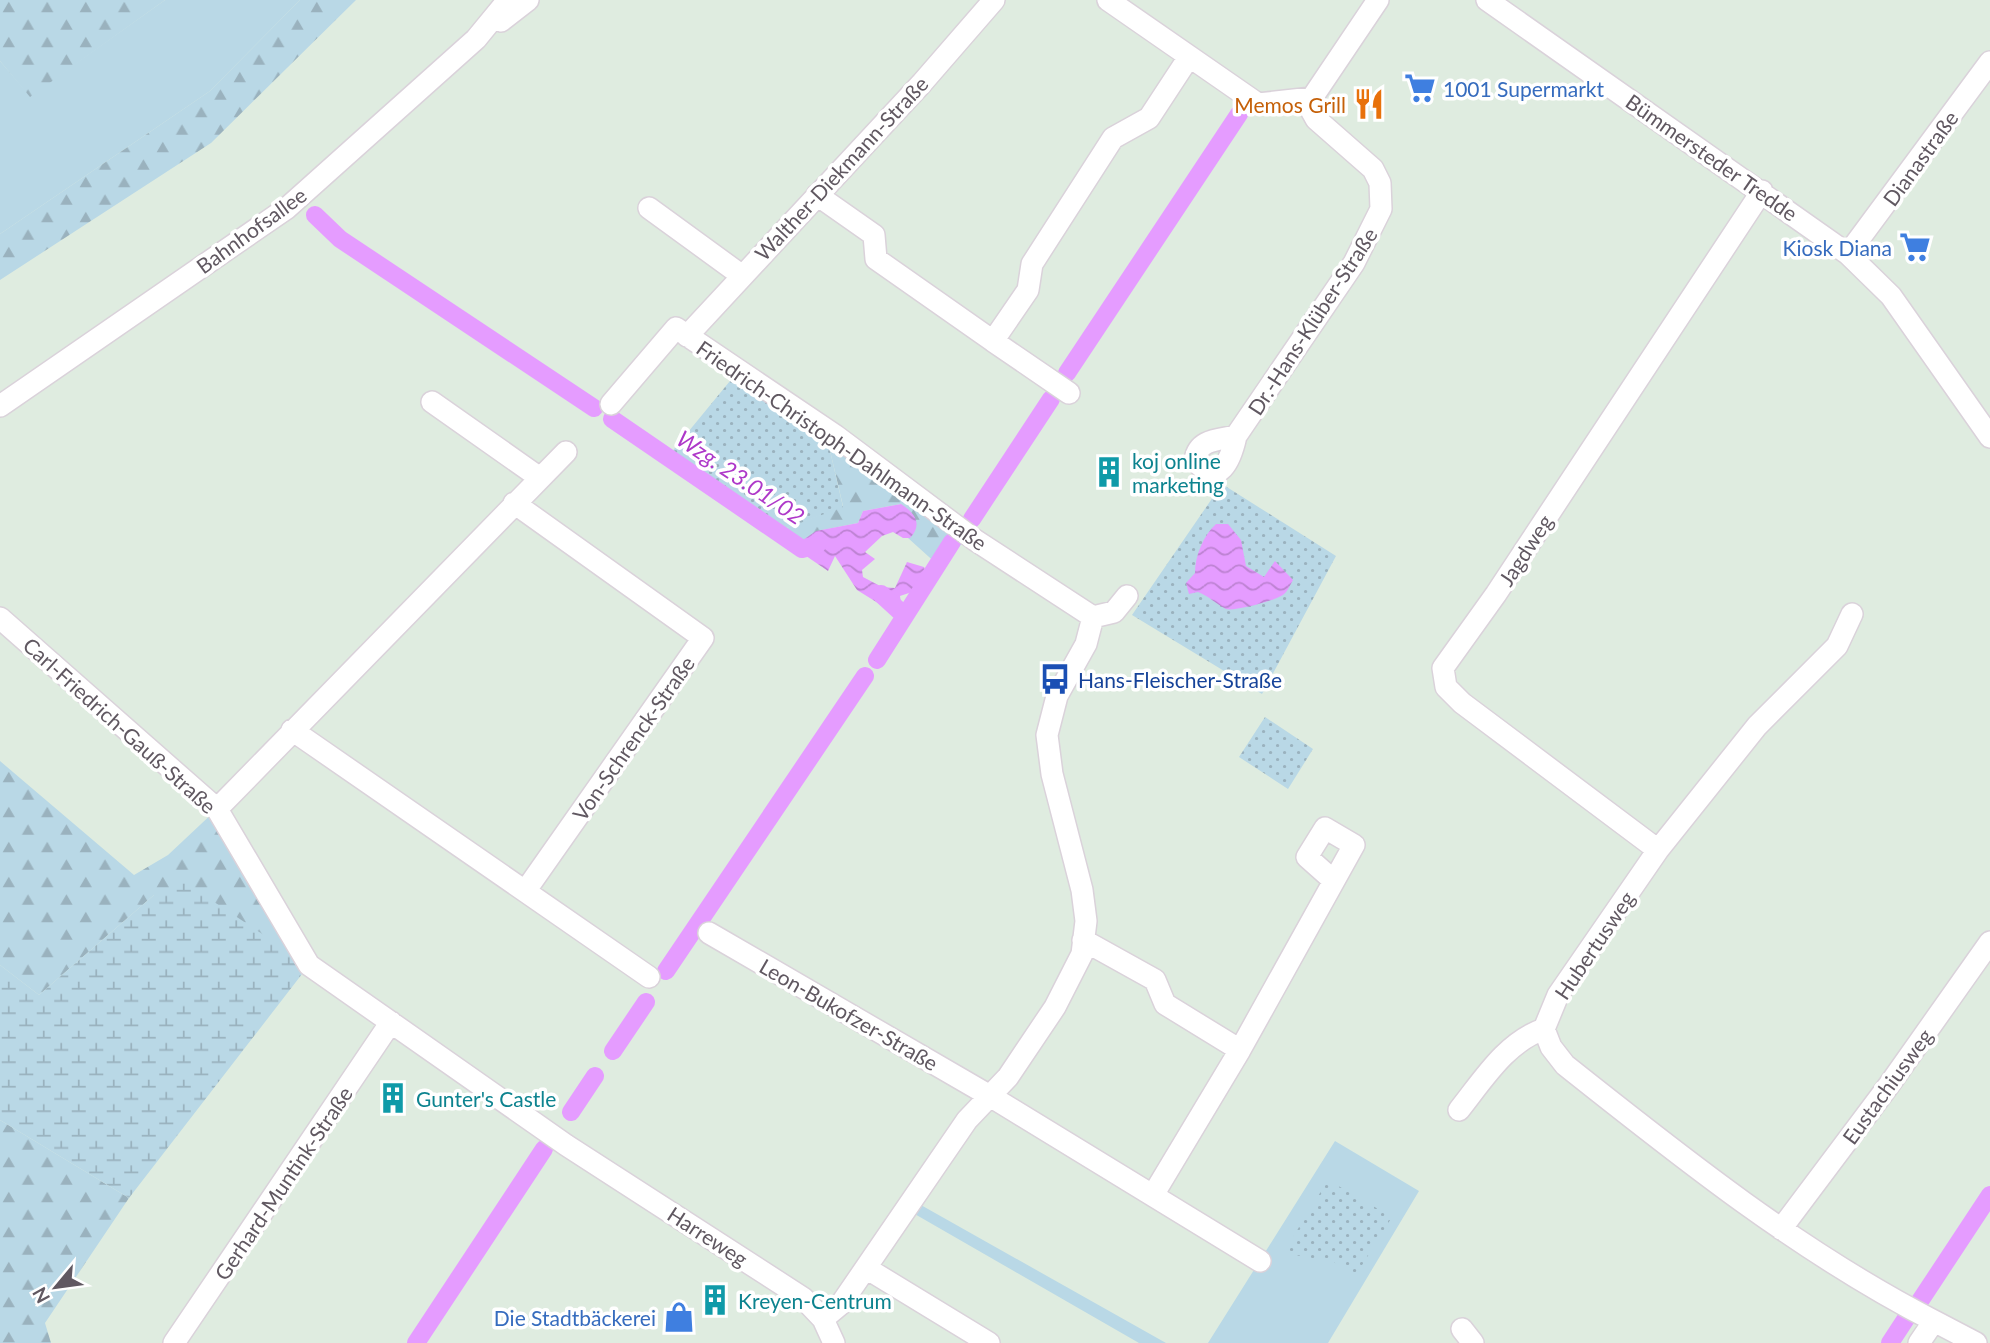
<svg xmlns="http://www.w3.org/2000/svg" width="1990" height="1343" viewBox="0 0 1990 1343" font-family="Lato,sans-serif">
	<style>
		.green { fill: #b9d8e6 }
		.forest { fill: url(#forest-firs) }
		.wetland { fill: url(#wetland-marsh) }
		.park { fill: url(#park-dots) }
		.water { fill: url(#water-waves) }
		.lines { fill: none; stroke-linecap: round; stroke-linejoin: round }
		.canal { stroke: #e59cff; stroke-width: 18 }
		.minor-casing { stroke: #dad2da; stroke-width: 24 }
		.minor { stroke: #fff; stroke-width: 21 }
		.labels { text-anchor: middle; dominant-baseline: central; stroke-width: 7; stroke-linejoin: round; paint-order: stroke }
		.shop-label { font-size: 21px; fill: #366cbe; stroke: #fff; text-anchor: end }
		.food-label { font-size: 21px; fill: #c56008; stroke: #fff; text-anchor: end }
		.street-label { font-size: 21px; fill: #605861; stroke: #fff }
		.culture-label { font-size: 21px; fill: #0d838f; stroke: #fff; text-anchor: start }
		.transit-label { font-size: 21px; fill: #164399; stroke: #fff; text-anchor: start }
		.water-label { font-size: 23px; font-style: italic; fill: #ae38c9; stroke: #fff }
	</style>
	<defs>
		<pattern id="forest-firs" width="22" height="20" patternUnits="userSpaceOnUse" patternTransform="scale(1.75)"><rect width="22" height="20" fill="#b9d8e6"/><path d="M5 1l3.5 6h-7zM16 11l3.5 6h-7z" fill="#9ab2be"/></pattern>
		<pattern id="wetland-marsh" width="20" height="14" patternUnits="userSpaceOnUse" patternTransform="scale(1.75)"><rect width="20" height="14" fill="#b9d8e6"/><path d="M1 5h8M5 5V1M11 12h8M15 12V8" fill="none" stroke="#9ab2be"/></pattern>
		<pattern id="park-dots" width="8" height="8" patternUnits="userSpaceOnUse" patternTransform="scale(1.75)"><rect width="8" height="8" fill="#b9d8e6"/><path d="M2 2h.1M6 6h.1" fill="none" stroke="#9ab2be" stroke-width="1.8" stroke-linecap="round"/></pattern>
		<pattern id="water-waves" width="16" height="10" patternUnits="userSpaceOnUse" patternTransform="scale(1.75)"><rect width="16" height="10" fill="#e59cff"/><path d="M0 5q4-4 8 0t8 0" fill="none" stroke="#bd82d2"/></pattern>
	</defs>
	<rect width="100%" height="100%" fill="#dfece0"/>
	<path class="green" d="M165 0H300L210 91 0 234V61L30 96Z
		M1335 1141 1419 1191 1328 1343H1208Z
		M912 1200 1166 1343H1139L906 1209Z"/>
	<path class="forest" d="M0 0H165L30 97 0 61Z
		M300 0H356L211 143 0 280V234L210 91Z
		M828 442 965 541 939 566 908 538 901 504 863 511 858 523 817 531 793 547 776 532 843 506Z
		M0 761 134 875 168 855 217 809 309 965 154 895 39 995 0 965Z
		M0 1120 129 1198 45 1323 51 1343H0Z"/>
	<path class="wetland" d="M184 882 309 965 129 1198 0 1120V965L39 995 154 895Z"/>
	<path class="park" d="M739 370 828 442 843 507 776 532 670 454Z
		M1222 484 1336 556 1262 694 1132 615Z
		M1265 717 1313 749 1288 789 1239 757Z
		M1328 1180 1392 1217 1354 1278 1334 1262 1283 1253Z"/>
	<path class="water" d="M901 504C915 513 923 524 910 538H903L893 532 882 536 865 552 875 559 862 570 863 577 882 587 895 588 907 562 924 567 927 577 921 579V589L900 596 902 609 894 613 857 590 835 556 828 571 793 547 816 531 858 523 863 511Z
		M1216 524H1228L1241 540 1246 566 1264 577 1275 561 1293 580C1290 585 1288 591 1284 594 1278 600 1233 612 1226 609 1216 604 1209 596 1198 592L1189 594 1186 583 1195 573C1195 556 1203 536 1216 524Z"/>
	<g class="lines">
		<path class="canal" d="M315 215 340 239 594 408
			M1067 373 1239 114
			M612 419 802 549 817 545
			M972 519 1051 399
			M881 594 905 616
			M877 660 952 542
			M666 971 865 676
			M613 1051 646 1002
			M571 1112 595 1076
			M1920 1301 1990 1195
			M416 1343 544 1149
			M1890 1343 1907 1317"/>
		<defs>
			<path id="minor" d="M1108 0 1258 104 1312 98
				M1487 0 1848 254 1891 296 1990 437
				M501 21 528 0
				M817 195 874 235 876 259 993 341
				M649 208 741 275
				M1848 254 1990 62
				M687 336 922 83 994 0
				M1069 393 993 341 1028 290 1032 264 1113 138 1149 118 1189 57
				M432 402 540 478
				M611 404 676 328 836 436 975 540 1093 617
				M0 406 287 208 476 39 508 0
				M1236 436C1218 440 1198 439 1195 460 1219 490 1231 459 1236 436L1354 263 1381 209 1380 183 1373 169 1316 119 1311 110 1312 98 1378 0
				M514 503 703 638 526 890
				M1852 614 1837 646 1757 726 1658 850 1558 995 1544 1029 1551 1047 1565 1065C1682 1158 1800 1252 1934 1321
				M0 618 217 809 309 965 566 1145 803 1298 823 1319 834 1343
				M292 730 649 977
				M217 809 566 452
				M1658 850 1462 703 1446 687 1443 668 1496 594 1762 191
				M709 933 990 1096 1260 1261
				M1083 940 1155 980 1165 1004 1240 1050
				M1459 1110C1483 1080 1506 1042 1544 1029
				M1153 1195 1240 1050 1354 845 1325 828 1307 857 1334 881
				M1781 1229 1889 1085 1990 942
				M866 1268 989 1343
				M823 1319 841 1304 967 1120 1008 1077 1055 1007 1082 954 1086 921 1082 890 1052 774 1047 735 1057 696 1086 644 1093 617 1114 612 1127 596
				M1462 1329 1473 1343
				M174 1343 391 1022
				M1919 1343 1934 1321 1976 1343"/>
		</defs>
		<use href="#minor" class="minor-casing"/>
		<use href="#minor" class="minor"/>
	</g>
	<defs>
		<symbol id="supermarket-bare" viewBox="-9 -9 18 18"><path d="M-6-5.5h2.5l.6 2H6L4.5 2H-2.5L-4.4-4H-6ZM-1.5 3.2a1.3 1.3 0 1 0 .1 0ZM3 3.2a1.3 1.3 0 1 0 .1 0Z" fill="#3f7fe0" stroke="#fff" stroke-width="2.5" paint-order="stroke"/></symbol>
		<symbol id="restaurant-bare" viewBox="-9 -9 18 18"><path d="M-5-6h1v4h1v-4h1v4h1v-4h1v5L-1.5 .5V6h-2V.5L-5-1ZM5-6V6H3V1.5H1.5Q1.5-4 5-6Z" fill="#e8710a" stroke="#fff" stroke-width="2.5" paint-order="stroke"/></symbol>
		<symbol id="building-bare" viewBox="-9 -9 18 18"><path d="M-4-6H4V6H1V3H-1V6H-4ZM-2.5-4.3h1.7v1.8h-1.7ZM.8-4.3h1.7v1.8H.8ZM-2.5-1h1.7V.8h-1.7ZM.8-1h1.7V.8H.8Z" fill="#0f9aa8" stroke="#fff" stroke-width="2.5" paint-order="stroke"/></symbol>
		<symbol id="bus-bare" viewBox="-9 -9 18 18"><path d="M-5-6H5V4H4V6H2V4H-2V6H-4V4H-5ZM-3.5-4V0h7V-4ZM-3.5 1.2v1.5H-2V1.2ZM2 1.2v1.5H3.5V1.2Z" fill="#1a4fb4" stroke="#fff" stroke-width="2.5" paint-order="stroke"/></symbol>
		<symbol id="shop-bare" viewBox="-9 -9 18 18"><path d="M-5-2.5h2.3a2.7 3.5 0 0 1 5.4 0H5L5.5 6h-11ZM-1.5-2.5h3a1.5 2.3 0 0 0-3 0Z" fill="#3f7fe0" stroke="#fff" stroke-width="2.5" paint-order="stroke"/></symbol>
	</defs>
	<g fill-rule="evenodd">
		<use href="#supermarket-bare" x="1398" y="66" width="44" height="44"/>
		<use href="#restaurant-bare" x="1347" y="82" width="44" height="44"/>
		<use href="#supermarket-bare" x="1893" y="225" width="44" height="44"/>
		<use href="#building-bare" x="1087" y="450" width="44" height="44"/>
		<use href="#bus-bare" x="1033" y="657" width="44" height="44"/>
		<use href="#building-bare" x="371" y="1076" width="44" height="44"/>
		<use href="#building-bare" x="693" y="1278" width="44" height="44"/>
		<use href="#shop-bare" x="657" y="1295" width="44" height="44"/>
	</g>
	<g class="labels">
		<g class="shop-label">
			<text x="1443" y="88" text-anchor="start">1001 Supermarkt</text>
			<text x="1892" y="247">Kiosk Diana</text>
			<text x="656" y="1317">Die Stadtbäckerei</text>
		</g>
		<g class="food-label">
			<text x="1346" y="104">Memos Grill</text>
		</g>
		<g class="street-label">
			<text transform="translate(1712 157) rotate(35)">Bümmersteder Tredde</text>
			<text transform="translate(1920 158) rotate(-54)">Dianastraße</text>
			<text transform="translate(841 168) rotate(-47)">Walther-Diekmann-Straße</text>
			<text transform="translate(251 230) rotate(-36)">Bahnhofsallee</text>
			<text transform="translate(1312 321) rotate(-57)">Dr.-Hans-Klüber-Straße</text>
			<text transform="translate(842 445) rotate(35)">Friedrich-Christoph-Dahlmann-Straße</text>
			<text transform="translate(1525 550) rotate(-57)">Jagdweg</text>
			<text transform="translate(120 725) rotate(42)">Carl-Friedrich-Gauß-Straße</text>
			<text transform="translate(633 738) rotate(-55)">Von-Schrenck-Straße</text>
			<text transform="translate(1594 945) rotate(-56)">Hubertusweg</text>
			<text transform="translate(849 1014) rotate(30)">Leon-Bukofzer-Straße</text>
			<text transform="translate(1887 1086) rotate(-54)">Eustachiusweg</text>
			<text transform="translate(283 1183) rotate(-56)">Gerhard-Muntink-Straße</text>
			<text transform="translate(708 1236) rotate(33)">Harreweg</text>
		</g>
		<g class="culture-label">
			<text x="1132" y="460">koj online<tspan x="1132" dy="24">marketing</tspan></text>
			<text x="416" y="1098">Gunter's Castle</text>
			<text x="738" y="1300">Kreyen-Centrum</text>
		</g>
		<g class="transit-label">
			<text x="1078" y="679">Hans-Fleischer-Straße</text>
		</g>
		<g class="water-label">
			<text transform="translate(741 477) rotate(34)">Wzg. 23.01/02</text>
		</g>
	</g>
	<g transform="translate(56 1287) rotate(241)" stroke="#ffffff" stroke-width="5" paint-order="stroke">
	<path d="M0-5L12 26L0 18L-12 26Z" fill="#605861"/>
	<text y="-10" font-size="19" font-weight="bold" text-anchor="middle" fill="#605861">N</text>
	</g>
</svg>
